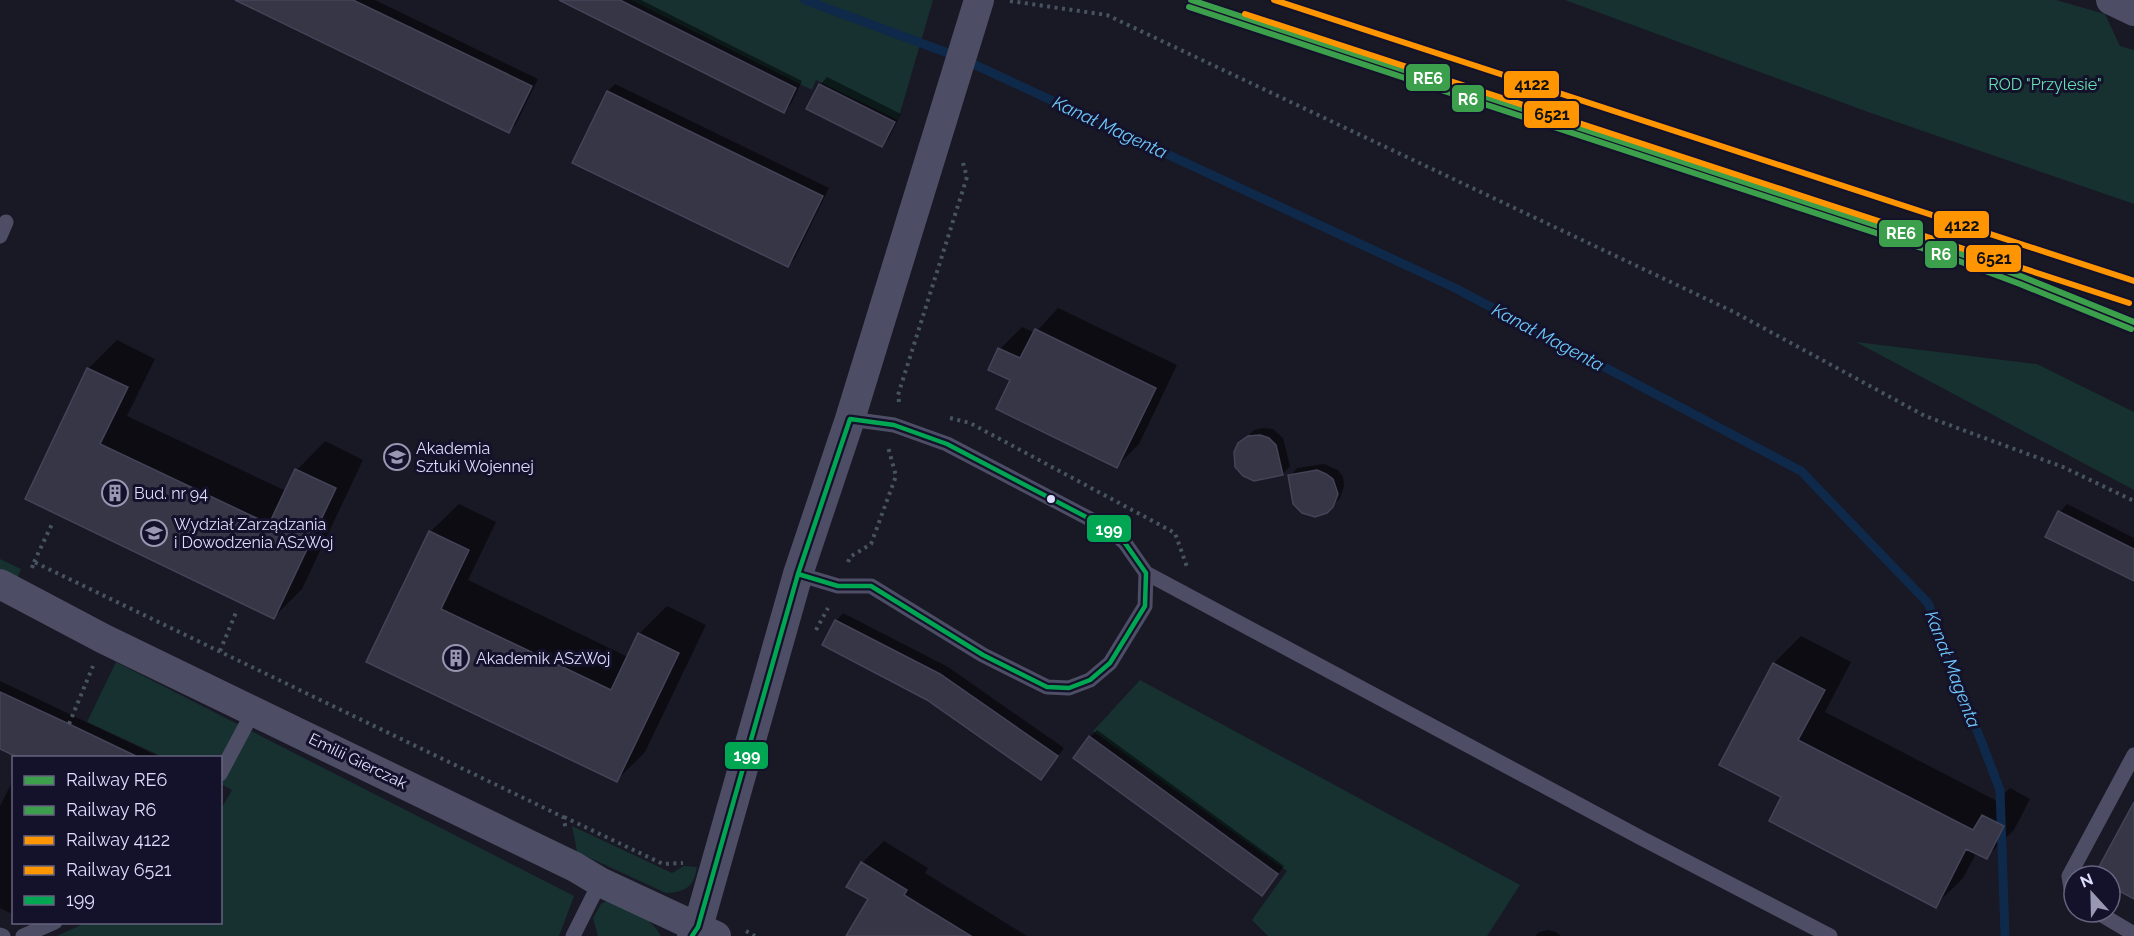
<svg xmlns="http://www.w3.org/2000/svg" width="2134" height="936" viewBox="0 0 2134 936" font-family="Raleway,sans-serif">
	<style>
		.green { fill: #16312f }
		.shadow { fill: #0007 }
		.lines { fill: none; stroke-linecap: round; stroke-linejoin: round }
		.stream { stroke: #0f294a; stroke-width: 9 }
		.building { fill: #373646; stroke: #454358; stroke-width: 1.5 }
		.path { stroke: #475460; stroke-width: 4; stroke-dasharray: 3 4.5; stroke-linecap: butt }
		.service { stroke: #4d4e66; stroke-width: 15 }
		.minor { stroke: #4d4e66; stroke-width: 30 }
		.bus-1-casing { stroke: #14122b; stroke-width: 9 }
		.bus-1 { stroke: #00a651; stroke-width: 4.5 }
		.rail-1-casing { stroke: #14122b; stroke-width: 10 }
		.rail-2-casing { stroke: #14122b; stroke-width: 10 }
		.rail-3-casing { stroke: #14122b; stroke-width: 10 }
		.rail-4-casing { stroke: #14122b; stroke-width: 10 }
		.rail-1 { stroke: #3c9f4b; stroke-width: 6 }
		.rail-2 { stroke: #3c9f4b; stroke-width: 6 }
		.rail-3 { stroke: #ff9500; stroke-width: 6 }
		.rail-4 { stroke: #ff9500; stroke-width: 6 }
		.bus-dot { fill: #ddddfe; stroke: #14122b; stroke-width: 2 }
		.labels { text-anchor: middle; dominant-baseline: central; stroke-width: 6; stroke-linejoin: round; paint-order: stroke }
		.park-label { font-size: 16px; fill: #68dfb6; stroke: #14122b }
		.poi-label { font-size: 16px; fill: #ddddfe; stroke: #14122b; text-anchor: start }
		.street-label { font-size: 16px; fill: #ddddfe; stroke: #14122b }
		.water-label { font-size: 18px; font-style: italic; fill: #6dc7fc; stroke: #14122b }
		.line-badge { stroke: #14122b; stroke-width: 2 }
		.badge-label { font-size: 16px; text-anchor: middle; font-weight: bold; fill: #fff }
		.pale-badge-label { font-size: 16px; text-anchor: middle; font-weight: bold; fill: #111 }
	</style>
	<rect width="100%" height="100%" fill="#191825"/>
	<path class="green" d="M631 0H933L898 120 816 80 812 90Z
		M1565 0H2056L2105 14 2120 46 2134 50V204L1868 112Z
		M1856 342 2037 364 2134 412V490Z
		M0 559 21 569 16 581 0 573Z
		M116 662 574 896 559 936H57L85 923 220 922 221 809 232 790 221 784 220 758 163 757 87 722Z
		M1140 680 1520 885 1487 936H1268L1252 920 1287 871 1093 731Z
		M572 826 672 873 684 866 697 867C694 887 686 892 666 893L577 852Z
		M610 899C630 909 650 916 661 936H598L593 918 601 904Z"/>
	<path class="shadow" d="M238 0H375L538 79 516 124 509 131Z
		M576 0H641L802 81 791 104 784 111Z
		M827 77 901 114 889 138 882 145 820 85Z
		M615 84 829 188 795 258 788 266 574 162 608 91Z
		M1058 308 1177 365 1139 444 1117 466 1012 380 1000 349 1022 327 1035 333Z
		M117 340 155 359 127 416 286 491 297 470 325 441 363 460 302 589 274 617 27 498 89 368Z
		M1263 428 1273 429 1283 438 1290 466 1283 474 1240 444 1254 430Z
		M1324 464 1338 470 1343 477 1344 486 1340 498 1326 512 1290 476 1297 468Z
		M459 504 496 522 468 580 628 657 639 634 667 606 706 625 645 752 617 780 368 661 430 532Z
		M2067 504 2134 538V580L2047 536 2060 512Z
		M843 613 948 667 1064 748 1041 778 836 621Z
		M1801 636 1851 662 1825 712 1997 801 2010 788 2030 799 2014 830 1986 857 1977 852 1963 878 1935 906 1783 797 1721 764 1774 663Z
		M0 681 162 758H22L0 747Z
		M1097 730 1284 866 1269 887 1090 737Z
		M14 778V915L0 908V806Z
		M884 841 928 868 925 873 1027 936H848L870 899 862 863Z
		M1548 930 1556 932 1561 936H1535L1539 932Z"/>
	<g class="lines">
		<path class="stream" d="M805 0 956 56 1455 288 1801 471 1928 603 2000 790 2005 936"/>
	</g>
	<path class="building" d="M235 0H353L532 86 509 133Z
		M559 0H620L796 88 784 113Z
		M819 84 895 122 882 147 806 109Z
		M607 91 823 196 788 267 572 163Z
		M1035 329 1156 388 1117 468 996 409 1010 380 988 370 998 348 1020 358Z
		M87 368 128 387 100 444 269 524 295 469 336 488 274 619 25 499Z
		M1260 435 1269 438 1276 445 1283 475 1254 481 1243 476 1235 467 1234 452 1238 443 1248 436Z
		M1317 470 1326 474 1333 479 1338 494 1333 507 1327 513 1315 517 1302 513 1293 504 1288 475Z
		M2058 511 2134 549V581L2045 537Z
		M429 531 469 550 441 609 611 690 638 633 679 653 617 782 366 662Z
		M835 620 940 674 1058 756 1041 780 927 700 822 645Z
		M1773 663 1825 690 1798 740 1973 830 1982 815 2004 826 1987 859 1966 849 1936 908 1769 821 1781 797 1719 765Z
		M0 692 69 724 140 758H19L0 749Z
		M1089 736 1278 874 1262 896 1073 758Z
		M2134 802V899L2110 886V876H2094Z
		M861 862 907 890 904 895 971 936H846L868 899 846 887Z"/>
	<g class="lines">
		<path class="path" d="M1010 1 1107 15 1734 312 1925 416 2063 467 2134 501
			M899 402 898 395 967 177 963 163
			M950 418 970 423 1175 533 1187 567
			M34 562 53 522
			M848 562 850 557 871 544 896 476 888 447
			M32 568 34 562 563 817 566 829
			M816 630 828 608
			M220 651 237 610
			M69 724 93 666
			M564 817 663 864 683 863
			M746 931 755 936"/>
		<path class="service" d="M0 236 6 222
			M1146 573 1643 839 1830 936
			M798 574 838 586H871L983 655 1047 687 1069 688 1090 680 1110 663 1145 606 1146 573 1125 543 1111 530 947 444 894 425 850 419
			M220 774 254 710
			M2074 896 2072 895 2069 876 2134 755
			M2097 912 2134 934
			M0 935 3 936
			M23 936 55 922
			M573 936 600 882"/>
		<path class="minor" d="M2111 0 2134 11
			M0 584 104 639 575 867 600 882 716 936
			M692 936 698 927 798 574 850 419 979 0"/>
		<defs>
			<path id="bus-1" d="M850 419 894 425 947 444 1111 530 1125 543 1146 573 1145 606 1110 663 1090 680 1069 688 1047 687 983 655 871 586H838L798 574Z
				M692 936 698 927 798 574"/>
		</defs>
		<use href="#bus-1" class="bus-1-casing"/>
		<use href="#bus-1" class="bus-1"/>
		<defs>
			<path id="rail-1" d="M1191 0 1942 247 2023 277 2134 322"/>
			<path id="rail-2" d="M1189 7 1940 254 2020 284 2131 329"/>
			<path id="rail-3" d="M1274 0 2134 281"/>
			<path id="rail-4" d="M1245 14 2129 303"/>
		</defs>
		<use href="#rail-1" class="rail-1-casing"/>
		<use href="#rail-2" class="rail-2-casing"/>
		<use href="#rail-3" class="rail-3-casing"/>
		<use href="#rail-4" class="rail-4-casing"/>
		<use href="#rail-1" class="rail-1"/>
		<use href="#rail-2" class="rail-2"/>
		<use href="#rail-3" class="rail-3"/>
		<use href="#rail-4" class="rail-4"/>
	</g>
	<defs>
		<symbol id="university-ring" viewBox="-11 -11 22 22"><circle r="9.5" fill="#14122b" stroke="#9898b2" stroke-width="1.5"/><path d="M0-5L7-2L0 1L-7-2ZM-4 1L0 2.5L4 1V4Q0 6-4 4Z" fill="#9898b2"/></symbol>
		<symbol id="building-ring" viewBox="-11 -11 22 22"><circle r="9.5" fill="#14122b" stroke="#9898b2" stroke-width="1.5"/><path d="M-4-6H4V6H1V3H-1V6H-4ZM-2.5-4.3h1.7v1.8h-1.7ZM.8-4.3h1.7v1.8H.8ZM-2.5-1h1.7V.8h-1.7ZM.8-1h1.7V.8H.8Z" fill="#9898b2"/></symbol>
	</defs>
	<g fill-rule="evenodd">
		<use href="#university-ring" x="382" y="442" width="30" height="30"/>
		<use href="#building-ring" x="100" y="478" width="30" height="30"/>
		<use href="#university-ring" x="139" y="518" width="30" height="30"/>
		<use href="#building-ring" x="441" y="643" width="30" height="30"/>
	</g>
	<circle class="bus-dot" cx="1051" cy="499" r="5"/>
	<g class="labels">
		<g class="park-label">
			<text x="2045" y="84">ROD "Przylesie"</text>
		</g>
		<g class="poi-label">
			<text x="416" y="448">Akademia<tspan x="416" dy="18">Sztuki Wojennej</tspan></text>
			<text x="134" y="493">Bud. nr 94</text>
			<text x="174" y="524">Wydział Zarządzania<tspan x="174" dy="18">i Dowodzenia ASzWoj</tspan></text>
			<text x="476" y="658">Akademik ASzWoj</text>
		</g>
		<g class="street-label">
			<text transform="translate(358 761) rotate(26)">Emilii Gierczak</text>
		</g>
		<g class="water-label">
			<text transform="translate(1110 127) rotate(25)">Kanał Magenta</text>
			<text transform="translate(1548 337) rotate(28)">Kanał Magenta</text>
			<text transform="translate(1953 669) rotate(69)">Kanał Magenta</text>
		</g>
	</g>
	<g class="line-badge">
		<rect x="1405" y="63" width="46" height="29" rx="6" fill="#3c9f4b"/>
		<rect x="1503" y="70" width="57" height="29" rx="6" fill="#ff9500"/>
		<rect x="1451" y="84" width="34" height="29" rx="6" fill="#3c9f4b"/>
		<rect x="1523" y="100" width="57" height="29" rx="6" fill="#ff9500"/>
		<rect x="1933" y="210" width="57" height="29" rx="6" fill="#ff9500"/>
		<rect x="1878" y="219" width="46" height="29" rx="6" fill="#3c9f4b"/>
		<rect x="1924" y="240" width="34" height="29" rx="6" fill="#3c9f4b"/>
		<rect x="1965" y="244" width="57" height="29" rx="6" fill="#ff9500"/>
		<rect x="1086" y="514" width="46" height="29" rx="6" fill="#00a651"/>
		<rect x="724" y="741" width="45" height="29" rx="6" fill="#00a651"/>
	</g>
	<g class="badge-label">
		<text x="1428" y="84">RE6</text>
		<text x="1468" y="105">R6</text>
		<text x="1901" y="239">RE6</text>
		<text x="1941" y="260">R6</text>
		<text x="1109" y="535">199</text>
		<text x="747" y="761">199</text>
	</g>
	<g class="pale-badge-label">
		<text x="1532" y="90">4122</text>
		<text x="1552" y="120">6521</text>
		<text x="1962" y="231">4122</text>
		<text x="1994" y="264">6521</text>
	</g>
	<rect x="12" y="756" width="210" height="168" fill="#14122b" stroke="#64637f" stroke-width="1.5"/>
	<rect x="24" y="776" width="30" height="9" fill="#3c9f4b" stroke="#64637f" stroke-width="1.5"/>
	<text x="66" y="786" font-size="18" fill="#ddddfe">Railway RE6</text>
	<rect x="24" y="806" width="30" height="9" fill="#3c9f4b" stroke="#64637f" stroke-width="1.5"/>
	<text x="66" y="816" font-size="18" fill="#ddddfe">Railway R6</text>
	<rect x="24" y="836" width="30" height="9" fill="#ff9500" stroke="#64637f" stroke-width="1.5"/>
	<text x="66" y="846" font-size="18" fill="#ddddfe">Railway 4122</text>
	<rect x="24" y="866" width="30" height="9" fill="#ff9500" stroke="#64637f" stroke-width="1.5"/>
	<text x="66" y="876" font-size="18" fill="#ddddfe">Railway 6521</text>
	<rect x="24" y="896" width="30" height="9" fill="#00a651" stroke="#64637f" stroke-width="1.5"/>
	<text x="66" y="906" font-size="18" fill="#ddddfe">199</text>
	<g transform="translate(2092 894) rotate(338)"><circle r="28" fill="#14122b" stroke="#64637f" stroke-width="1.5"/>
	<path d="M0-4.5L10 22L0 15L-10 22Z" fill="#9898b2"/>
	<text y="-9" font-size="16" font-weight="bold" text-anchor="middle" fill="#ddddfe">N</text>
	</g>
</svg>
